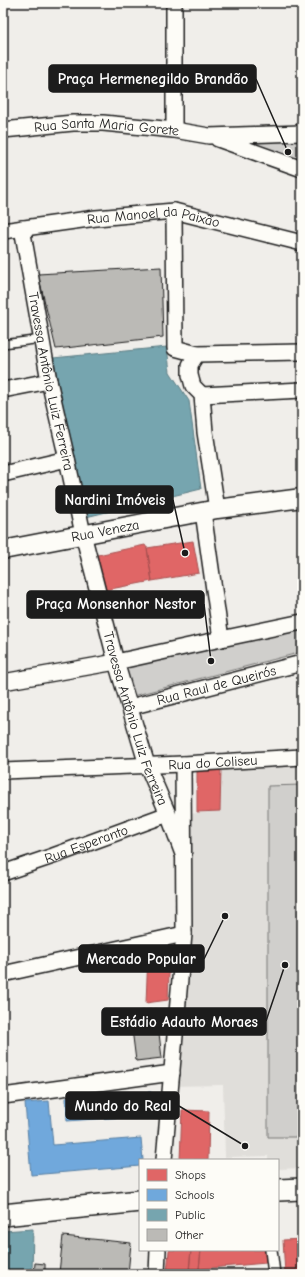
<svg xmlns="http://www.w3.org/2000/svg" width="305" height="1277" viewBox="0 0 305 1277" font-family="'Comic Neue',sans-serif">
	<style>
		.built { fill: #e0deda }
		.green { fill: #d0cfcc; stroke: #767674 }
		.shops { fill: #e06666; stroke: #a55050 }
		.schools { fill: #6fa8dc; stroke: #567ea2 }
		.public { fill: #76a5af; stroke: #5b7c83 }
		.building { fill: #bbbab6; stroke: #1c1c1c }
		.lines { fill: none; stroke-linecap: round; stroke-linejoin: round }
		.service-casing { stroke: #1c1c1c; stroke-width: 10 }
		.pedestrian-casing { stroke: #1c1c1c; stroke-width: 14 }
		.minor-casing { stroke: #1c1c1c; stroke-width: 18 }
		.tertiary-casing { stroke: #1c1c1c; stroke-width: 21 }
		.secondary-casing { stroke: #1c1c1c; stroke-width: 24 }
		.service { stroke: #fdfcf7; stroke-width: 7 }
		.pedestrian { stroke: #fdfcf7; stroke-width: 11 }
		.minor { stroke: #fdfcf7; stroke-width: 15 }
		.tertiary { stroke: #fdfcf7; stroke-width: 18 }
		.secondary { stroke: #fdfcf7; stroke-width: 21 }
		.labels { text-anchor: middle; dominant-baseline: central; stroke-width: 4; stroke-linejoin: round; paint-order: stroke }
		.street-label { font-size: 14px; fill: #1c1c1c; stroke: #fdfcf7 }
		.leader { fill: none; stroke: #1c1c1c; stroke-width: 1.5 }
		.callout-dot { fill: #1c1c1c; stroke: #fdfcf7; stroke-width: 1.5 }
		.callout { fill: #1c1c1c; stroke: #1c1c1c; stroke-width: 1.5 }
		.callout-label { font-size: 15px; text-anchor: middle; font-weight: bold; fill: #fff }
	</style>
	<rect width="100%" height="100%" fill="#f0eeea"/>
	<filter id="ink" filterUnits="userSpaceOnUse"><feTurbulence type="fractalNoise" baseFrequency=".025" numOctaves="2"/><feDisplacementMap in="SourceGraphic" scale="8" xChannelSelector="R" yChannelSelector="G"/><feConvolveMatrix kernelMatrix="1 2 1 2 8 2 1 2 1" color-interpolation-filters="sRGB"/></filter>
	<g filter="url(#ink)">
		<path class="built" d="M302 765V785L268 786 269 1137H302V1168L278 1169V1160H268V1156L225 1157 223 1085 171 1086 187 814 220 811 221 768Z"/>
		<path class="green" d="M302 141V161L246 142Z
			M302 628V652L121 699 114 669Z
			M302 785V1137H268V786Z"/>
		<path class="shops" d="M193 541 199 573 152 581 147 548Z
			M145 545 147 548 152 581 100 591 93 556Z
			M221 768 220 811 197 812V769Z
			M170 949 168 1000 146 1003 148 953Z
			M182 1110 209 1111 208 1160H180Z
			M302 1239V1274H285L283 1240Z
			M169 1250H191L189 1274H167Z
			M191 1250H201L199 1269H189Z
			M201 1250H265L266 1263 199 1269Z"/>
		<path class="schools" d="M151 1092 152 1115 67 1121 66 1098Z
			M49 1101 53 1145 141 1138 143 1160H140V1166L31 1175 25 1103Z"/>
		<path class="public" d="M167 347 170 372 189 401 201 489 86 517 53 358Z
			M33 1229 32 1274H3V1231Z"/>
		<path class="building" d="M161 267 163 337 56 349 38 274Z
			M156 1009 162 1058 136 1061 130 1013Z
			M63 1236 131 1243 128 1274 59 1273Z
			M35 1263 45 1264V1274H34Z"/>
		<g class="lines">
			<defs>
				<path id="service" d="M3 344 42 339"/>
				<path id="pedestrian" d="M271 1250 274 1274"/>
				<g id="minor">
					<path id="s1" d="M3 130 73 123H103L174 130 209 136 302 133"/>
					<path d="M174 130V3"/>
					<path d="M218 139 302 169"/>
					<path d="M174 211 175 348 197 354 302 352"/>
					<path id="s2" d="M22 228 49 381 67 459 83 534 116 662 147 765 168 814 183 854"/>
					<path id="s3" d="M3 231 96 218 174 211 302 243"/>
					<path d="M197 354 190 365V375L193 386 202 395 205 432 217 509"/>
					<path d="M3 390 49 381"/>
					<path d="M202 395 302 390"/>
					<path d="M3 474 67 459"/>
					<path d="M203 512 221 639"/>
					<path d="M3 682 116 662 221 639 302 622"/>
					<path id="s4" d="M130 707 302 663"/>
					<path id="s5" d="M3 771 183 764 302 757"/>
					<path id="s6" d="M3 873 53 856 168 814"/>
					<path d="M3 974 184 934"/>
					<path d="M3 1096 172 1073"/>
					<path d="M164 1160 184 934 183 764"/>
					<path d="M157 1274 158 1250"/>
				</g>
				<g id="tertiary">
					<path id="s7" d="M3 550 217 509 302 498"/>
				</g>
				<path id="secondary" d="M278 1190 302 1189
					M3 1215 140 1201"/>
			</defs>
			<use href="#service" class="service-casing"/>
			<use href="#pedestrian" class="pedestrian-casing"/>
			<use href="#minor" class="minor-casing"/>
			<use href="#tertiary" class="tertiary-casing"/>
			<use href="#secondary" class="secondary-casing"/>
			<use href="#service" class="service"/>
			<use href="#pedestrian" class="pedestrian"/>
			<use href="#minor" class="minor"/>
			<use href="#tertiary" class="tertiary"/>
			<use href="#secondary" class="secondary"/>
		</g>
	</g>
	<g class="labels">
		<g class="street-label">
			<text stroke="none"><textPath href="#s1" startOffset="104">Rua Santa Maria Gorete</textPath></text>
			<text stroke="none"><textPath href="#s3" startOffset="152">Rua Manoel da Paixão</textPath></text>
			<text stroke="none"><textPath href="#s2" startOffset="156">Travessa Antônio Luiz Ferreira</textPath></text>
			<text stroke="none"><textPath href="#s7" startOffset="104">Rua Veneza</textPath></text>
			<text stroke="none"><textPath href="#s4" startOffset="89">Rua Raul de Queirós</textPath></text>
			<text stroke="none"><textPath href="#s2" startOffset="504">Travessa Antônio Luiz Ferreira</textPath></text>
			<text stroke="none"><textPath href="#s5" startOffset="210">Rua do Coliseu</textPath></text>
			<text stroke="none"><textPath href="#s6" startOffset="88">Rua Esperanto</textPath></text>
		</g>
	</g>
	<path class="leader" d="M288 152L256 79M185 553L173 500M211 661L204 604M225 916L204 959M285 965L266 1021M245 1146L179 1106"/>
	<g class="callout-dot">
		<circle cx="288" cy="152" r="4"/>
		<circle cx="185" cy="553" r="4"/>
		<circle cx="211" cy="661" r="4"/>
		<circle cx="225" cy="916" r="4"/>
		<circle cx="285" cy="965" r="4"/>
		<circle cx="245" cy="1146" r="4"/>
	</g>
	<g class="callout">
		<rect x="49" y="65" width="207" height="27" rx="4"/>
		<rect x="56" y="486" width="117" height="27" rx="4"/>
		<rect x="27" y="591" width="177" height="27" rx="4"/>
		<rect x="79" y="945" width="125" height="27" rx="4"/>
		<rect x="102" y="1008" width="164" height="27" rx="4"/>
		<rect x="66" y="1092" width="113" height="27" rx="4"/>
	</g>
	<g class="callout-label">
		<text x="153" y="84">Praça Hermenegildo Brandão</text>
		<text x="115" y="505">Nardini Imóveis</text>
		<text x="116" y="609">Praça Monsenhor Nestor</text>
		<text x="141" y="964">Mercado Popular</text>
		<text x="184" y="1027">Estádio Adauto Moraes</text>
		<text x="123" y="1111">Mundo do Real</text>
	</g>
	<rect width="305" height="1277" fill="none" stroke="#fdfcf7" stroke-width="16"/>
	<rect x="8" y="8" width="289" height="1261" fill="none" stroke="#1c1c1c" stroke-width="1.5" filter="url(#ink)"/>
	<rect x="139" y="1159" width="140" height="92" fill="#fdfcf7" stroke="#a3a29f"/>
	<rect x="147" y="1169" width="20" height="12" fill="#e06666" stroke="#a3a29f"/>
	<text x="175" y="1179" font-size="12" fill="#1c1c1c">Shops</text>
	<rect x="147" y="1189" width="20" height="12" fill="#6fa8dc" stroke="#a3a29f"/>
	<text x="175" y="1199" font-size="12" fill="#1c1c1c">Schools</text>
	<rect x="147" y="1209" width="20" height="12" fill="#76a5af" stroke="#a3a29f"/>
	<text x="175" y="1219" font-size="12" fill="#1c1c1c">Public</text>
	<rect x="147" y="1229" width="20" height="12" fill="#bbbab6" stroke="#a3a29f"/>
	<text x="175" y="1239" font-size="12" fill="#1c1c1c">Other</text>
</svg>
